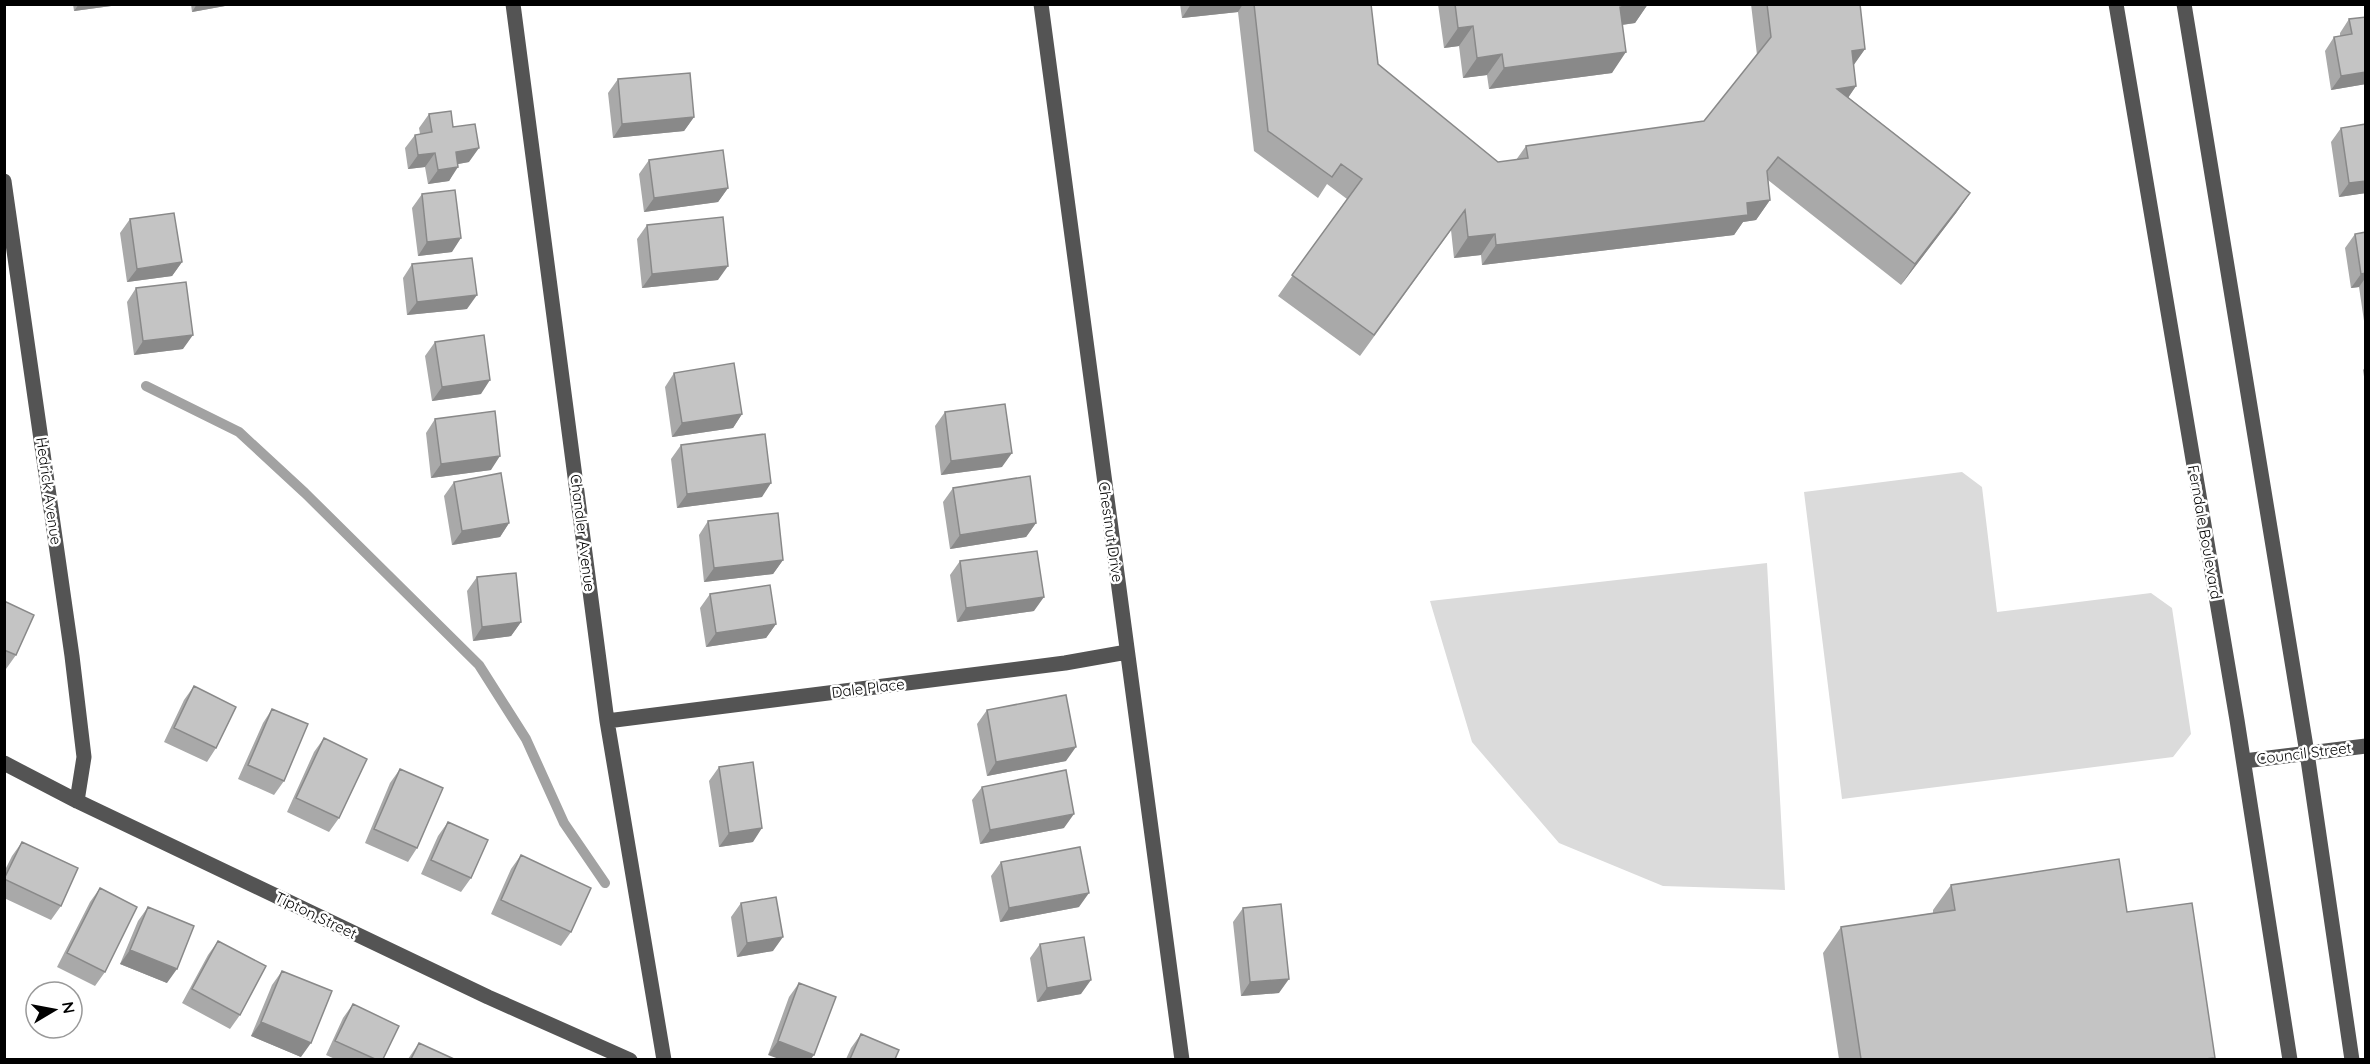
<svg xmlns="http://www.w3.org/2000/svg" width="2370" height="1064" viewBox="0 0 2370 1064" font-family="Quicksand,sans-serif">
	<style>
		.green { fill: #dbdbdb }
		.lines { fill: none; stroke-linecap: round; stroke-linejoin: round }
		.stream { stroke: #a2a2a2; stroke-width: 10 }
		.minor { stroke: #545454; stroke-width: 15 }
		.wall { fill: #a9a9a9 }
		.shaded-wall { fill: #898989 }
		.building { fill: #c4c4c4; stroke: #898989; stroke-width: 1.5 }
		.labels { text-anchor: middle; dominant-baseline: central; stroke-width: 5; stroke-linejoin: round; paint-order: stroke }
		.street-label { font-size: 15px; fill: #000; stroke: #fff }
	</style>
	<rect width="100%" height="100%" fill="#fff"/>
	<path class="green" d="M1962 472 1982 487 1997 612 2151 593 2172 608 2191 734 2173 757 1842 799 1804 492Z
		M1767 563 1785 890 1663 886 1559 843 1472 742 1430 601Z"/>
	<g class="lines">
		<path class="stream" d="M146 386 239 432 305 493 479 665 526 739 564 823 605 883"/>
		<path class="minor" d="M513 4 607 721 664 1060
			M1041 4 1182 1060
			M2116 4 2237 720 2290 1060
			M2184 4 2307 753 2352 1060
			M4 181 72 656 84 757 77 801
			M607 721 1065 663 1127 652
			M2244 761 2366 746
			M4 763 77 801 488 997 630 1060"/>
	</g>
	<path class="wall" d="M73 4H126L74 11Z
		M191 4H236L192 12Z
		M1180 4H1371L1378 64 1498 162 1516 160 1526 146 1704 121 1757 55 1751 4H1860L1865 49 1853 65 1856 86 1848 97 1970 193 1956 213 1901 285 1768 180 1770 200 1756 220 1743 222 1734 235 1482 265 1481 255 1454 258 1451 230 1360 356 1278 296 1347 199 1327 184 1318 198 1254 151 1238 12 1182 18Z
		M1438 4H1648L1635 23 1622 25 1612 73 1489 89 1487 75 1463 78 1459 46 1444 48Z
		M2349 19 2366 84 2331 90 2325 51 2334 37 2340 36V33Z
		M618 79 694 117 684 131 613 138 608 93Z
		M429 114 453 127 469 162 458 164 449 181 428 184 425 167 408 169 405 148 415 135 420 134 419 128Z
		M2341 128 2366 193 2339 197 2331 142Z
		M649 160 728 188 718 202 644 212 639 174Z
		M422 194 452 252 418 256 412 208Z
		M130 219 182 262 172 276 127 282 120 233Z
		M647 225 718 280 642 288 637 239Z
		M2366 232V321H2364L2359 287 2351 288 2345 248 2355 234Z
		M412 264 467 309 407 315 403 278Z
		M136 288 183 349 134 355 127 302Z
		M435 342 481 394 432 401 425 356Z
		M2366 366V390L2363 370Z
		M674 373 742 414 733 428 672 437 665 387Z
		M945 412 1002 467 941 475 935 426Z
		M435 419 491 470 431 478 426 433Z
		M681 445 762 497 677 508 671 459Z
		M454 482 509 523 500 537 452 545 444 496Z
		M953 488 1036 523 1026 537 950 549 943 502Z
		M708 521 783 560 773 574 704 582 699 535Z
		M960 561 1034 611 957 622 950 575Z
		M477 577 521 622 511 636 473 641 467 591Z
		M710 594 776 624 766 638 706 647 700 608Z
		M4 601 16 655 6 669 4 668Z
		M194 686 216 748 207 762 164 742 184 700Z
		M272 709 284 781 274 795 238 779 263 723Z
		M987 710 1066 761 987 776 977 724Z
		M324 738 339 818 329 832 287 812 314 752Z
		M719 767 753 842 719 847 709 781Z
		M400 769 417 848 408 862 365 843 390 783Z
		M982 787 1064 828 980 844 972 800Z
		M448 822 471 878 461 892 421 874 438 836Z
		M22 842 61 906 51 920 4 898V872L12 856Z
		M521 855 571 932 561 946 491 914 511 869Z
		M1001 862 1079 907 1000 922 991 876Z
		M1951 885 2127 912 2214 1059H1839L1823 953 1841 927 1933 913V910Z
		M100 888 105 972 95 986 57 967 90 902Z
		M741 903 773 951 737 957 731 917Z
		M148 907 167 983 120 964 138 921Z
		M1243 908 1279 993 1241 996 1233 922Z
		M218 941 240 1015 230 1029 182 1003 208 955Z
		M1040 944 1081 994 1037 1002 1030 958Z
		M282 971 301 1057 251 1036 272 985Z
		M799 983 836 997 768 1055 789 997Z
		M353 1004 383 1059H335L326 1055 343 1018Z
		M861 1034 895 1059H846L851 1048Z
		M419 1043 453 1059H408Z"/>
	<path class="shaded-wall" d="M79 4H126L74 11Z
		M197 4H236L192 12Z
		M1191 4H1243L1238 12 1182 18Z
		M1637 4H1648L1635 23 1606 27 1620 7Z
		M1473 26 1459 46 1444 48 1458 28Z
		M1865 49 1851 69 1852 51Z
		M1626 52 1612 73 1489 89 1504 68Z
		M1502 54 1487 75 1463 78 1477 58Z
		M2366 72V84L2331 90 2341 76Z
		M1856 86 1842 107 1837 89Z
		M694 117 684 131 613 138 622 124Z
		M479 148 469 162 447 166 456 152Z
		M435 153 425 167 408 169 418 155Z
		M458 167 449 181 428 184 438 170Z
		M2366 181V193L2339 197 2349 183Z
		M728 188 718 202 644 212 654 198Z
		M1970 193 1956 213 1901 285 1915 264Z
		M1770 200 1756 220 1743 222 1734 235 1482 265 1496 245 1747 203Z
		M1495 234 1481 255 1454 258 1468 237Z
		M461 238 452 252 418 256 427 242Z
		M182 262 172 276 127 282 137 269Z
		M728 266 718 280 642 288 652 274Z
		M2366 273V277L2359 287 2351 288 2361 274Z
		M477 295 467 309 407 315 417 302Z
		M193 335 183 349 134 355 143 341Z
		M490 380 481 394 432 401 442 387Z
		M742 414 733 428 672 437 682 423Z
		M1012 453 1002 467 941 475 951 461Z
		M500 456 491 470 431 478 441 464Z
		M771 483 762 497 677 508 687 494Z
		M509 523 500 537 452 545 462 531Z
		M1036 523 1026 537 950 549 960 535Z
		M783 560 773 574 704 582 714 568Z
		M1044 597 1034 611 957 622 966 608Z
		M521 622 511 636 473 641 482 627Z
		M776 624 766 638 706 647 716 633Z
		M1076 747 1066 761 987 776 996 762Z
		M1074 814 1064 828 980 844 990 830Z
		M762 828 753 842 719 847 729 833Z
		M1089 893 1079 907 1000 922 1009 908Z
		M783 937 773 951 737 957 747 943Z
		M130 950 177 969 167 983 120 964Z
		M1289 979 1279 993 1241 996 1250 982Z
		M1091 980 1081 994 1037 1002 1047 988Z
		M261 1022 311 1043 301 1057 251 1036Z
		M778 1041 814 1055 811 1059H779L768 1055Z"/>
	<path class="building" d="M1254 4H1371L1378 64 1498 162 1528 158 1526 146 1704 121 1771 37 1767 4H1860L1865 49 1852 51 1856 86 1837 89 1970 193 1915 264 1778 157 1767 171 1770 200 1747 203 1748 215 1496 245 1495 234 1468 237 1465 210 1374 335 1292 275 1362 179 1341 164 1332 177 1268 131Z
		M1455 4H1637L1620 7 1626 52 1504 68 1502 54 1477 58 1473 26 1458 28Z
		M2366 17V72L2341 76 2334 37 2352 34 2349 19Z
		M690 73 694 117 622 124 618 79Z
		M451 111 453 127 475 124 479 148 456 152 458 167 438 170 435 153 418 155 415 135 432 132 429 114Z
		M2366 124V181L2349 183 2341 128Z
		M723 150 728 188 654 198 649 160Z
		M455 190 461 238 427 242 422 194Z
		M174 213 182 262 137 269 130 219Z
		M723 217 728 266 652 274 647 225Z
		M2366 232V273L2361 274 2355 234Z
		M472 258 477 295 417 302 412 264Z
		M186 282 193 335 143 341 136 288Z
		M484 335 490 380 442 387 435 342Z
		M734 363 742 414 682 423 674 373Z
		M1005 404 1012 453 951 461 945 412Z
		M495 411 500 456 441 464 435 419Z
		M765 434 771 483 687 494 681 445Z
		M501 473 509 523 462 531 454 482Z
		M1030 476 1036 523 960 535 953 488Z
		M778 513 783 560 714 568 708 521Z
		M1037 551 1044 597 966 608 960 561Z
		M516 573 521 622 482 627 477 577Z
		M770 585 776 624 716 633 710 594Z
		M4 601 34 615 16 655 4 650Z
		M194 686 236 707 216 748 174 728Z
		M1066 695 1076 747 996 762 987 710Z
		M272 709 308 724 284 781 248 765Z
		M324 738 367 759 339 818 296 798Z
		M753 762 762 828 729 833 719 767Z
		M400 769 443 788 417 848 374 829Z
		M1066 770 1074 814 990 830 982 787Z
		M448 822 488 840 471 878 431 860Z
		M22 842 78 868 61 906 4 879Z
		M1080 847 1089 893 1009 908 1001 862Z
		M521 855 591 888 571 932 501 900Z
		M2119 859 2127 912 2192 903 2215 1058 2205 1059H1861L1841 927 1955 910 1951 885Z
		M100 888 137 907 105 972 67 953Z
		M776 897 783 937 747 943 741 903Z
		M1281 904 1289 979 1250 982 1243 908Z
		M148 907 194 926 177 969 130 950Z
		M1084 937 1091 980 1047 988 1040 944Z
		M218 941 266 966 240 1015 192 989Z
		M282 971 332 991 311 1043 261 1022Z
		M799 983 836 997 814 1055 778 1041Z
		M353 1004 399 1026 383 1059H375L335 1041Z
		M861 1034 899 1050 895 1059H850Z
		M419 1043 454 1059H411Z"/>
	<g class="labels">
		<g class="street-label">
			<text transform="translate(49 491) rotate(82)">Hedrick Avenue</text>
			<text transform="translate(1111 532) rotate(82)">Chestnut Drive</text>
			<text transform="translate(2205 532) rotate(80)">Ferndale Boulevard</text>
			<text transform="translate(583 533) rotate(83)">Chandler Avenue</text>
			<text transform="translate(868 688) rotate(-7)">Dale Place</text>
			<text transform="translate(2304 753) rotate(-7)">Council Street</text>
			<text transform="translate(316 915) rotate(26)">Tipton Street</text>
		</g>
	</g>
	<rect width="2370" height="1064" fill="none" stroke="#000000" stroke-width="12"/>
	<g transform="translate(54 1010) rotate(80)"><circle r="28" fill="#ffffff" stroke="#999999" stroke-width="1.5"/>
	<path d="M0-4.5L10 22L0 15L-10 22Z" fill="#000000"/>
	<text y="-9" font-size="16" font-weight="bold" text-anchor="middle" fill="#000000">N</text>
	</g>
</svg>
